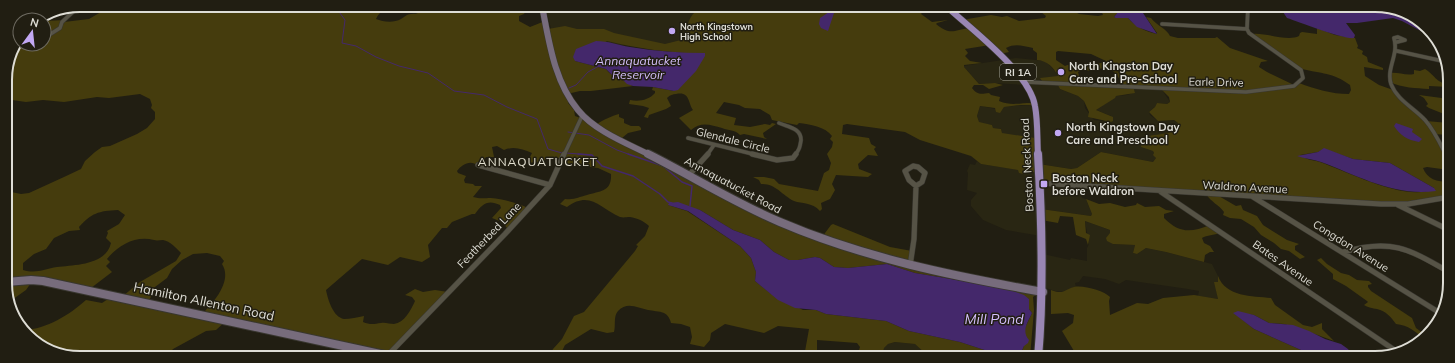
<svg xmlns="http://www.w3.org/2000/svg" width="1455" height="363" viewBox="0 0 1455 363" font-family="Mulish,sans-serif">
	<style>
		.built { fill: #292613 }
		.green { fill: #453c0d; fill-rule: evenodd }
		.water { fill: #44286b }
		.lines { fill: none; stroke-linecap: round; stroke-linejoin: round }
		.stream-far1 { stroke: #44286b; stroke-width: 1 }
		.stream { stroke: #44286b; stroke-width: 1.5 }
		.street-far1-casing { stroke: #393730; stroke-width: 4.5 }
		.street-casing { stroke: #393730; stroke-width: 6 }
		.secondary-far1-casing { stroke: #393730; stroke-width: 7 }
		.secondary-casing { stroke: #393730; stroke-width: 10 }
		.primary-far1-casing { stroke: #393730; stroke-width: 7 }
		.primary-casing { stroke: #393730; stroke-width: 10 }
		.street-far1 { stroke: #565346; stroke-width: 3.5 }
		.street { stroke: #565346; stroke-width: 5 }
		.secondary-far1 { stroke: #776c7c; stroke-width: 6 }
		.secondary { stroke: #776c7c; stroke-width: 8 }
		.primary-far1 { stroke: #9986b3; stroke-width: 6 }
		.primary { stroke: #9986b3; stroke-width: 8 }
		.poi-dot { fill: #c2a8f3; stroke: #211e12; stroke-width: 1.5 }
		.labels { text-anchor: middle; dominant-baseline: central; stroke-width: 3; stroke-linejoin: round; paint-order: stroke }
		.far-poi-label { font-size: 9px; font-weight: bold; fill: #deddd5; stroke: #211e12; text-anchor: start }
		.shield { fill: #211e12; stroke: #a5a49a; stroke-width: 1 }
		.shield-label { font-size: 10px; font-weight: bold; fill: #deddd5 }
		.poi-label { font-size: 11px; font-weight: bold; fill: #deddd5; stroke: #211e12; text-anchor: start }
		.street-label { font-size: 11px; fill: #deddd5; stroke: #211e12 }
		.water-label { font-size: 12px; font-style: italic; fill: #d3befb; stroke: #211e12 }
		.neighbourhood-label { font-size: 12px; letter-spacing: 1px; fill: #e3e0d0; stroke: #211e12 }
		.near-street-label { font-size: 13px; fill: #deddd5; stroke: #211e12 }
		.near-water-label { font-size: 14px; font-style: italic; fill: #d3befb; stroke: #211e12 }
		.rim { fill: none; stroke: #deddd5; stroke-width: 2 }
	</style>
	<rect width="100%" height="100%" fill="#211e12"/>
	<path class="built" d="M545 6H856L789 58 554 40Z
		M1016 58 1046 61 1054 70 1058 76 1060 89 1078 96 1084 101 1085 108 1094 120 1111 122V116L1096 110 1116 96 1127 95 1135 92 1134 89 1162 90 1170 102 1167 104 1157 103 1155 107 1149 112 1150 115 1158 121 1174 120 1178 123V125L1173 130 1163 135 1144 138 1141 147 1153 151 1156 158 1153 162 1101 152 1077 168 1071 169 1039 164 1002 133 1001 129 993 128 992 125 979 123 977 116 980 106 1002 110 1004 107 1013 106 1032 105 1025 85 995 83 979 84 963 66Z
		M977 161 981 164 1038 173 1082 186 1084 193 1081 195 1082 198 1086 199 1092 214 1091 216 1041 209V236L1006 230 983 220 971 206V200L977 193 967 190 968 173 967 171 970 164 975 165Z
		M1085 221 1110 230 1113 244 1135 245 1133 253 1137 254 1146 248 1166 252 1212 264 1218 276V282H1215L1218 299 1198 296 1199 291 1188 289 1126 280 1119 284 1105 279 1083 276 1079 282 1075 283 1076 287 1064 292 1055 291 1043 287V254L1070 260 1071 258 1087 261V248L1089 244Z
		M895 342 915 344 928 355 945 350 967 357H882L884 348 888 344Z"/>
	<path class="green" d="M105 5H393C386 8 379 12 376 19 383 22 394 23 401 19 403 18 405 16 407 15 415 12 417 17 423 7L420 5H505L508 8 527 9 524 14 519 16V21L530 27 545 21 548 29 565 26 577 29H604L614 33 665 44 685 39C686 30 688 18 695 12V9L699 6H906L908 9 924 10 921 14 932 22 948 20 937 23 936 24C951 36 953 30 970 28L962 20 991 15 1002 17 1007 16 1019 21 1045 18 1046 16 1041 12 1043 9 1039 6H1064L1079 14 1098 16 1103 15 1101 10 1108 12 1112 8V6H1118L1119 11 1114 17 1128 18C1135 26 1146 32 1157 34V33L1146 17 1151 18C1156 25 1167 29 1170 36L1178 38H1215L1217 37 1230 48 1268 61 1261 62 1259 67 1267 72 1294 85 1299 83C1315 89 1331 94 1349 94L1351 90 1350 85C1332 72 1322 74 1302 69 1294 67 1288 59 1279 57L1280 54 1251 34C1266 32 1287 42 1299 36L1300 33 1302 32 1317 34V28L1335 35 1355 38 1358 46 1357 48 1363 51 1362 54 1367 57 1368 62 1383 68V70L1364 67 1365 76 1379 85 1396 91 1426 121 1449 123V135L1434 134 1449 162V170L1427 167 1423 168C1427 179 1437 182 1449 182V197L1407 204 1217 195 1236 206 1241 205 1243 210 1257 216 1263 225 1287 240 1299 244 1295 246V250L1305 257 1300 259 1289 251 1281 249 1274 243 1261 235 1254 227 1241 219 1230 218 1223 215 1224 212C1219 205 1211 202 1206 194L1043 183 1037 173 1027 171 1024 174 1019 173 1018 170 981 164 971 156 920 140 905 132 847 124 843 125 842 134 869 138 871 144 876 147 874 149 878 156 868 155 858 164 859 169 872 174 868 177 836 175 832 184 835 190 830 199 821 203 822 209 820 211C812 202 802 204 794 201 782 195 775 183 761 184L759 180 753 177H764L774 179 779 184 818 191 824 173 829 170 831 163 827 154 832 147 833 142 830 139 832 136C826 127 809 124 799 123L797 125 772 120 770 115 760 109 745 108 739 105 724 102 716 113 736 118 734 125 750 127 765 124 770 125 772 123 776 124 763 133 764 137 767 139 744 134 740 135C734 129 729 131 722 128 711 125 701 121 691 130L679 118 693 110C688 103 690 91 676 94 673 94 670 95 667 98L671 106 666 109 649 115 648 118 644 117 649 108 643 106 629 104 630 100C639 102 649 100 655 93V91L652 90 653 87 674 91 705 54C672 53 639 49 607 41L575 61 606 69C610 75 615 76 622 79 626 81 628 84 633 86L591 91H580L567 94 570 99 568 103 574 110 575 116 597 124C603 120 612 116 619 114V117L624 119V123L631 126H639L641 128V130L628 133 622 138 739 203 822 237 831 225 833 224 890 247 912 251V263L1038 293 1033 297 1034 310 1030 357H1019L1024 346V330L1032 313 1029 309V299L1005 288 915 273 887 264 848 268 834 267 820 258 815 257 798 260H789L774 252 760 240 733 230 700 210 668 205 687 211 740 246 751 258 756 272 755 281 770 293 803 310H816L826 314 886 321 909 331 960 342 1006 357H967L945 350 927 355 915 344 895 342 888 344 884 348 882 357H857L860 347 857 343 817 340V357H804L809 329 778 326 764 333 725 324 711 333 710 340 704 347 690 344 692 337 690 327 681 324 671 323C670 319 668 315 664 313 659 311 653 311 648 310 638 308 627 301 618 311 613 317 616 325 614 332L607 333 591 329 565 345 559 357H546L550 355 553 349 562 339 574 316 584 312 635 251 638 246 636 245 645 236 649 226C644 221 637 218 630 217 626 217 624 218 620 217 600 208 590 190 567 207L560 204 565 199C576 200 578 197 587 195 600 191 612 192 611 174L598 168 561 163 563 158H550L543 161 542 164 536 162 527 163 532 153C522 149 514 146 504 150L497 146 492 147 494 157H486L478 166C471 159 462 164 457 171L458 173 466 176 464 180 465 183 473 184 475 186H482L473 197C480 199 484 198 491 198 503 199 518 203 528 208L507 228 502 222 492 218 501 208 500 205C488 199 482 204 475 214H472L452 222 447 228H442L428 245 430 257 422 262 400 257 388 265 362 259 326 290C328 300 333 317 344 319 350 319 358 317 364 316L363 322C370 325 374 324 381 323 385 322 390 324 394 324 404 323 411 310 415 301L412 297 405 295 415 289 423 292 435 290 448 292 389 355 227 320 216 330 206 331 173 349 166 357H65L27 336 24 330C47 329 69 315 86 300L102 303 114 295 123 296 140 282 176 261 181 253C176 248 170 241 163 240 160 240 157 241 154 240 136 235 118 245 107 259L110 262 106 266 112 272 91 288 33 280 26 290 9 302 6 298V191L21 194 29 193 64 177 81 169 85 161 95 152 102 147 110 146 137 134 147 128 155 119V112L151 108 152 105 150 99 140 94 109 98 97 97 64 102 43 100 26 102 5 99V75L20 42V44H44V36L51 34 54 31 44 32V20H37L51 11 57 9 45 19V21L65 20 64 22 89 19 101 12 99 10ZM990 45 1000 54 1009 52 1006 48C1015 43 1023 46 1033 48V50L1037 53V60C1048 61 1053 67 1058 76L1040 78 1044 84 1058 85 1060 89 1078 96 1084 101 1089 112 1088 117 1111 122 1113 121V117L1096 110 1115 98 1116 96 1135 93 1134 89 1162 90 1169 97 1170 102 1167 104 1157 103 1155 107 1149 112 1158 121 1174 120 1178 123C1170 143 1143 126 1141 147L1153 151 1154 153 1153 155 1156 158 1153 162 1101 152 1077 168 1071 169 1039 164 1035 138 1002 133 1001 129 993 128 992 125 979 122 977 116 980 106 995 108 996 112 1000 113 1004 107 1021 105H1032L1031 103C1019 103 1011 106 999 101L1000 97 991 95 989 93C981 94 977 95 972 88L974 85H983L989 89 1003 85 995 83 979 84 964 67V65L982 63 970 61 965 56 968 53 965 49ZM1058 51 1091 54 1106 61C1093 68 1075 61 1065 66L1056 60V52ZM1106 68C1117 71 1119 79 1125 88L1082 86 1078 72 1082 70 1093 71 1096 69ZM1324 149 1353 159 1390 163 1434 188C1410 204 1346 171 1320 162 1313 160 1307 160 1300 155L1318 152ZM118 210 125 215 119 224 107 231 108 233 106 238 111 243C106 265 75 265 57 267 45 269 36 274 23 270V263L34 254 46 249 54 238 69 231 80 230 79 227C92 213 98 211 118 210ZM207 253 220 256 224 261 222 264C233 281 213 303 202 314L149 301 152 294 151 290 167 278 172 269 182 260 193 254Z
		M1425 69C1436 76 1434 81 1449 85V87L1429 86V89C1416 88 1402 88 1390 82V73C1398 72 1406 76 1414 74V70L1420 71Z
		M1419 95 1449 99V116L1429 108 1426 106 1428 104 1424 98Z
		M1086 199 1099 204 1110 203 1125 207 1136 205 1137 203 1145 207 1159 206 1166 210 1174 211 1164 214V218C1179 233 1190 233 1210 225L1220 233C1214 235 1207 235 1202 238L1204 243 1210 246 1214 252H1210L1205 255 1204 262 1166 252 1146 248 1137 254 1133 253 1135 245 1113 244 1107 241 1106 238 1110 233V230L1085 221 1086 233 1090 235 1088 245 1086 239 1076 235 1073 217 1060 216 1058 223 1041 220V209L1091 216 1092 214Z
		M1321 258 1327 264 1341 273 1349 275 1357 280 1369 281 1372 284 1368 285V287L1371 291 1412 318 1416 328 1427 336 1424 339C1416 332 1408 325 1396 324 1391 317 1386 311 1377 309 1372 308 1369 308 1364 305L1368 302 1367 301 1346 286 1333 279V274L1317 260Z
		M1218 276C1226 297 1252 296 1271 298L1275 305 1303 325 1312 327 1322 323V329L1334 341 1301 329 1284 324 1269 323 1254 315 1234 313 1254 329 1319 358H1289L1249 350H1243L1246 358H1089L1074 351 1062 331 1073 323 1074 315 1068 313 1051 314V290C1065 295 1063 290 1074 287 1084 285 1104 291 1110 297L1109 301 1110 315 1137 303 1148 304 1163 298 1194 295 1218 299 1214 282H1218Z"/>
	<path class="water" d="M1118 6H1149L1143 13 1157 34 1137 27 1128 18H1116L1114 17 1119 11Z
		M1282 6H1390L1428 27 1432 34 1419 30 1402 21 1393 18 1357 23H1346L1355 35 1354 38C1345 40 1299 22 1287 18L1283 12Z
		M832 10H835L828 31 821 28 819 24 820 18Z
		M596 41C608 41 618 45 630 47 655 51 680 53 705 53V56L696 71 678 90 674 91 653 87 633 86 627 84 623 80 614 77 606 69 575 61 573 57 576 49Z
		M1396 123 1413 129 1412 132 1422 139 1419 142C1407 140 1400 135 1394 126Z
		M1324 148 1353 159 1390 163 1434 188 1436 191C1395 197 1359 176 1321 162 1313 159 1305 159 1297 156L1318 152Z
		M678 202 700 210 733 230 760 240 774 252 789 260H798L815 257 820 258 834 267 848 268 887 264 915 273 1005 288 1024 295 1029 299V309L1032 313C1028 322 1021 331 1029 340L1028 343 1024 346 1019 357H1006L960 342 909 331 886 321 826 314 816 310 795 308 778 300 755 281 756 272 751 258 740 246 688 211 668 205 669 203Z
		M1238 311 1254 315 1269 323 1293 325 1309 331 1325 339 1341 344 1348 349 1354 358H1319L1254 329 1233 313Z"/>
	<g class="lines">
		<path class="stream-far1" d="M334 5 345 20 342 43 356 46 376 57 399 66 428 73 454 91 484 95 507 107 537 119 548 149 562 153
			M569 88 576 85 588 72 599 66
			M5 90H7
			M568 132 589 135 617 150 631 155
			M566 153 591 155"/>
		<path class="stream" d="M578 154 592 155 602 166 633 176 660 194 668 202 672 203
			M628 154 663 166 682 182 692 186 690 206"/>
		<defs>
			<path id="street-far1" d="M1079 6H1090
				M1237 6 1248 9
				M1162 24 1247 29
				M49 35 60 28 62 22 75 10V6
				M1397 42 1405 40 1398 37 1394 38C1399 55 1386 68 1391 84 1397 100 1414 108 1425 120 1434 130 1440 143 1446 155
				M1397 51 1447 62
				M1025 82 1246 92 1294 86 1303 78 1301 70 1249 33 1247 29 1248 6
				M779 123C788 127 801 128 801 140 800 146 800 149 795 155
				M688 138 757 155
				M564 155 583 114
				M707 155 714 145"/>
			<path id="street" d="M752 154 777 160 793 158 796 154
				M1445 154 1449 161
				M478 165 550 185
				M913 166 918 167 925 173 922 182 916 186 909 180 905 171Z
				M689 175 708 154
				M1039 183 1381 204H1408L1449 197
				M1161 192 1396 351
				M1253 197 1440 313
				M1398 205 1449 230
				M1344 252C1391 238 1409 249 1449 272
				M910 266 914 239 916 186
				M388 355 505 234 550 185 564 154"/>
			<path id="secondary-far1" d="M542 6C549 41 554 81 578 110 595 131 626 143 650 155"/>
			<path id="secondary" d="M648 154C692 176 735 203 780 222 864 258 953 276 1043 292
				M6 282 31 280 43 281 394 357"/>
			<path id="primary-far1" d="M946 6C971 29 1030 73 1035 106 1038 122 1037 139 1038 155"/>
			<path id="primary" d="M1038 154C1042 222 1044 290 1038 358"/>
		</defs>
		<use href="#street-far1" class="street-far1-casing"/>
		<use href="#street" class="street-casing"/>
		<use href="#secondary-far1" class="secondary-far1-casing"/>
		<use href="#secondary" class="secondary-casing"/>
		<use href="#primary-far1" class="primary-far1-casing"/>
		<use href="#primary" class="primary-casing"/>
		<use href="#street-far1" class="street-far1"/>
		<use href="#street" class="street"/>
		<use href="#secondary-far1" class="secondary-far1"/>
		<use href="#secondary" class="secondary"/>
		<use href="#primary-far1" class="primary-far1"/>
		<use href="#primary" class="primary"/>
	</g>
	<g class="poi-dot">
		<circle cx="672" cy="31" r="4"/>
		<circle cx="1061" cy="72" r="4"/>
		<circle cx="1058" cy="133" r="4"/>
		<rect x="1040" y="180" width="8" height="8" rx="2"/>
	</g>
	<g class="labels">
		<g class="far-poi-label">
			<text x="680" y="26">North Kingstown<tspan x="680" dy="10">High School</tspan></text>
		</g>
		<rect class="shield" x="1000" y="64" width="36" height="16" rx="3"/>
		<g class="shield-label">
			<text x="1018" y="72">RI 1A</text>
		</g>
		<g class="poi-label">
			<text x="1069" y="66">North Kingston Day<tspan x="1069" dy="13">Care and Pre-School</tspan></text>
			<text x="1066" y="127">North Kingstown Day<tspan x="1066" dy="13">Care and Preschool</tspan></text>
			<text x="1052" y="178">Boston Neck<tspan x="1052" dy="13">before Waldron</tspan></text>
		</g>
		<g class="street-label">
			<text transform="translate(1216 82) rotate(1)">Earle Drive</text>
			<text transform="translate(733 140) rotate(14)">Glendale Circle</text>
			<text transform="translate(1027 165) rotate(-93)">Boston Neck Road</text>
			<text transform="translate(733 185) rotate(28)">Annaquatucket Road</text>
			<text transform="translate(1245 187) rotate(3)">Waldron Avenue</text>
			<text transform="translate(489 235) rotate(-46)">Featherbed Lane</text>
			<text transform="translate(1351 246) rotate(32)">Congdon Avenue</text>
			<text transform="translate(1283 263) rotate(35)">Bates Avenue</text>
		</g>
		<g class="water-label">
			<text x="638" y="60">Annaquatucket<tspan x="638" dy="14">Reservoir</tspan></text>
		</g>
		<g class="neighbourhood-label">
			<text x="538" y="161">ANNAQUATUCKET</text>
		</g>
		<g class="near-street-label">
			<text transform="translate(204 301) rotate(12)">Hamilton Allenton Road</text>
		</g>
		<g class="near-water-label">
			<text x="994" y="319">Mill Pond</text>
		</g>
	</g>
	<path d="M0 0H1455V363H0ZM80 12H1375A68 68 0 0 1 1443 80V283A68 68 0 0 1 1375 351H80A68 68 0 0 1 12 283V80A68 68 0 0 1 80 12Z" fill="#211e12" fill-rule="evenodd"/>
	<path class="rim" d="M80 12H1375A68 68 0 0 1 1443 80V283A68 68 0 0 1 1375 351H80A68 68 0 0 1 12 283V80A68 68 0 0 1 80 12Z"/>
	<g transform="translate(32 32) rotate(15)"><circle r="19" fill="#211e12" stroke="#6d6a60"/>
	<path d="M0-3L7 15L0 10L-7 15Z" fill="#c2a8f3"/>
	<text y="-6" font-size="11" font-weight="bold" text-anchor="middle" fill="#deddd5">N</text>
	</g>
</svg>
